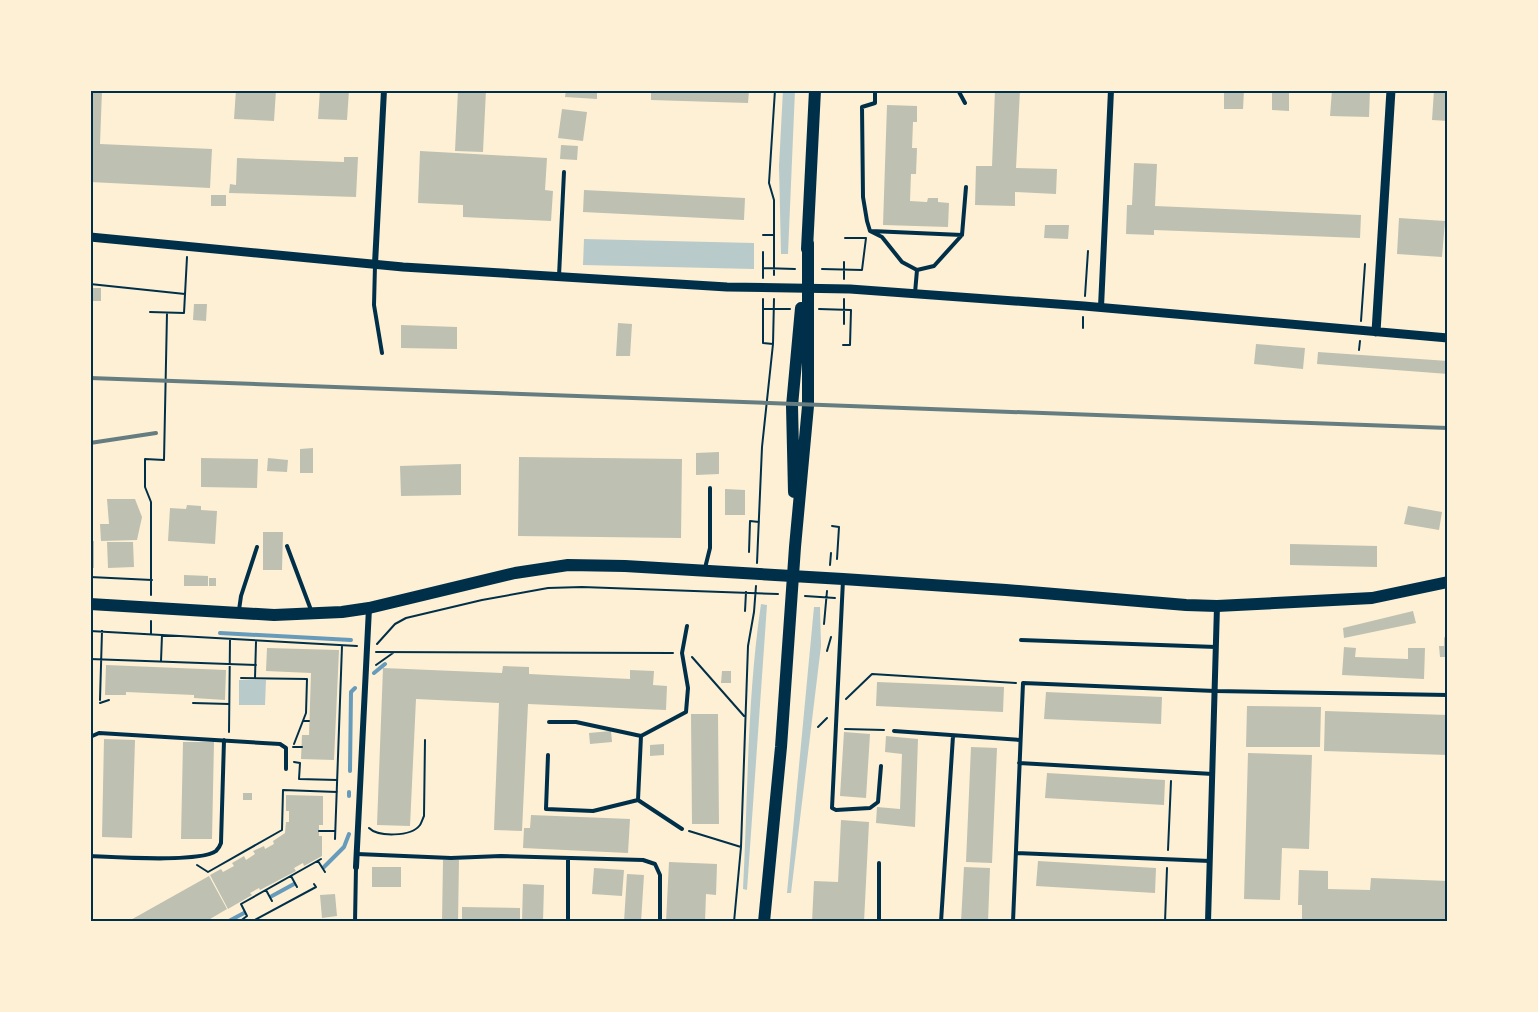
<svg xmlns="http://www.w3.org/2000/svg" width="1538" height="1012" viewBox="0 0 1538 1012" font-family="'Golos Text',sans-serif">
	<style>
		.green { fill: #b9caca }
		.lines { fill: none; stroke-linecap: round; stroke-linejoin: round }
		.stream { stroke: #669bbc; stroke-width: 4 }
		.building { fill: #bec0b2 }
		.path { stroke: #003049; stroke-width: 2 }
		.service { stroke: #003049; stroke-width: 4 }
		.minor { stroke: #003049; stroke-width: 6 }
		.tertiary { stroke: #003049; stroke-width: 9 }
		.primary { stroke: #003049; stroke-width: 12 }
		.rail { stroke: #657d81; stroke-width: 4 }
		.neatline { fill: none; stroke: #003049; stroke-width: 2 }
	</style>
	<rect width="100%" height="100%" fill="#fdf0d5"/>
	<path class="green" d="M783 90H795L788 254H781L779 166Z
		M584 239 754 243V269L583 265Z
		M761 604 767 605 747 890 743 889C748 795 747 698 761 604Z
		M814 607H820L821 646 791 893H787Z
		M239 680H266L265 705H239Z"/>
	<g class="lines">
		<path class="stream" d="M220 633 351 640
			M374 673 385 664
			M350 771 351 692 355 688
			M349 792V796
			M324 867 344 847 349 834
			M272 896 294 884
			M227 922 244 913"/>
	</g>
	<path class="building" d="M90 90H102L100 144 212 149 210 188 90 182Z
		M236 90H276L274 121 234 119Z
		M320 90H349L347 120 318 119Z
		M458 90H486L483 152 455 151Z
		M566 90H597V99L565 97Z
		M651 90H749L748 103 651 100Z
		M995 90H1020L1016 168 1057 169 1056 194 1015 192V206L975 205 976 166H992Z
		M1224 90H1244L1243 109H1224Z
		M1272 90H1289V111L1272 110Z
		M1332 90H1370L1369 117 1330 116Z
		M1434 90H1448V121L1432 120Z
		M887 105 917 106V122H913L912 148H917L916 174H911L910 201 927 202 928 198H938V202L949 203 948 227 883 225Z
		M562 109 587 112 583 141 558 138Z
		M561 145 578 146 577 160 560 159Z
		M420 151 547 158 545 190 553 191 551 221 463 217V205L418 203Z
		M344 157H358L356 197 229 193 230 184 236 185 237 158 344 162Z
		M1134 163 1157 164 1155 206 1361 215 1360 238 1154 230V235L1126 234 1127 205H1132Z
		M584 190 745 198 744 220 583 212Z
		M211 195H226V206H211Z
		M1399 218 1445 221 1442 257 1397 254Z
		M1045 225H1069L1068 239 1044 238Z
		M90 288H101V301H90Z
		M194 304H207L206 321 193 320Z
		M618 323 632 324 630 356H616Z
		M401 325 457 327V349L401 348Z
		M1256 344 1305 348 1303 369 1254 364Z
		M1318 352 1448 361V374L1317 364Z
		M313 448V473H300V449Z
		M719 452V474L696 475V453Z
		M519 457 682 459 681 538 518 536Z
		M201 458 258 459 257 488 201 487Z
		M268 458 288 460 287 472 267 471Z
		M461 464V495L401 496 400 466Z
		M725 489 745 490V515H725Z
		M107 499H135L142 517 137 540 101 541 100 524H109Z
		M187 505 201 506V510L217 511 215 544 168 541 170 508 186 509Z
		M1408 506 1442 512 1439 530 1404 524Z
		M263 532H283L282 570H263Z
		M90 541H94V568H90Z
		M107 542H133L134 567 108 568Z
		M1290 544 1377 546V567L1290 565Z
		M184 575 208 576V586H184Z
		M209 578H216V586H209Z
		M1413 611 1416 623 1344 638 1343 628Z
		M1448 632V668L1445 657H1440L1439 646H1444V638Z
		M1344 647 1356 648 1355 657 1408 659V648H1425L1424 679 1342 675Z
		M267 648 339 650 334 760 301 759 302 735H309L311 673 266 671Z
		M106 665 226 670 225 700 194 698V695L126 692V695H105Z
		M503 666 529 667V674L630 679V670L654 671 653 685 667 686 666 710 528 704 522 831 494 830 499 703 416 699 410 826 377 825 383 668 502 673Z
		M722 671H731V683H721Z
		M877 682 1004 687 1003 712 876 706Z
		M1046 692 1162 697 1161 724 1044 719Z
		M1247 706 1321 707 1320 747H1246Z
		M1325 711 1448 715V755L1324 751Z
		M691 714H718L719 824H692Z
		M611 731 612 742 590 744 589 733Z
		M844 732 870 734 866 798 840 796Z
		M886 736 918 739 915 827 876 823 877 807 900 809 902 754 885 752Z
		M104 739 135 740 132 838 102 837Z
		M183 742H214L212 839H181Z
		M664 744V755L650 756V745Z
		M971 747 997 748 992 863 966 862Z
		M1248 753 1312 755 1309 849 1282 848 1280 900 1244 899Z
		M1047 773 1165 780 1164 805 1045 798Z
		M243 793H252V800H243Z
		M286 795 323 796V825H319V836H322V856L304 866 303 863 294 868 296 871 260 890 259 888 250 893 252 895 228 909 210 875 221 869 223 872 234 866 232 863 244 856 246 860 255 854 253 851 264 846 265 849 274 844 273 841 285 833 286 822H289V811H286Z
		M531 815 630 819 628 853 523 848 524 828H530Z
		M841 820 869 822 864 922H812L814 881 838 882Z
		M443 860H459L458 922H442Z
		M1038 861 1156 868 1155 893 1036 886Z
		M669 862 717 864 716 895 706 894 705 922H666Z
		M372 867H401V887H372Z
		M964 867 990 868 988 922H961Z
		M594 868 624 870 622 896 592 894Z
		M1299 870 1328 871V889L1370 890 1371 878 1448 881V922H1302V905H1298Z
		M627 874 644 875 641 922H624Z
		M209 876 227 909 205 922H127Z
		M523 884 544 885 543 922H522Z
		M335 894 337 916 322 918 320 895Z
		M462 907 520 908V922H462Z"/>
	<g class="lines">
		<path class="path" d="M763 235H774
			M844 262V279
			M763 268 795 269
			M822 269 862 270 866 238H845
			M774 275V200L769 183 775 90
			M763 278V252
			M90 284 185 294
			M1085 296 1088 251
			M763 299V343L773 344
			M844 299V324
			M763 309H790
			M819 309 851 310 850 345H843
			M150 312 184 313 187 257
			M1361 321 1365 264
			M1083 328V317
			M1359 350 1360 341
			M832 526 839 527 837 559
			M749 552 750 521 759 522
			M757 563 762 447 773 344 774 299
			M830 565 831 553
			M90 577 152 580
			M151 595V502L145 487V459L164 460 167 313
			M805 596 835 598
			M745 611 746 592
			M824 624 827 591
			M90 631 357 646
			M151 633V621
			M377 644 395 624 406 618 482 600 548 588 582 587 778 594
			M827 651 831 637
			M376 652 673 653
			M692 657 744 716
			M90 659 256 665
			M161 661 162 635
			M376 665 393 653
			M241 678 307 679 306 713 294 744
			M255 678 256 642
			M846 699 872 674 1016 683
			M100 700 102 631
			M100 703 109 700
			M193 703 229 704
			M303 721H309
			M818 727 827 718
			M845 729 884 730
			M229 732 230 639
			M293 747H302
			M294 762 300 763 299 779 337 780
			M369 828C378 837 411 837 420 825 421 824 423 818 424 816L425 740
			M319 831H335
			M689 831 741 847
			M335 839 342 646
			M1168 850 1171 781
			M318 861 325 872
			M197 865 208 872 282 830 283 790 337 792
			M291 876 297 887
			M266 890 272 901
			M239 922 247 916 241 904 321 859
			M251 922 316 887 314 884
			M734 922 741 847 748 646 754 612 756 586
			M1165 922 1167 868"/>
		<path class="service" d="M875 90V103L862 107 863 197 867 221 870 231 882 237 902 262 917 270 915 293
			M958 90 965 103
			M871 231 962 235
			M375 265 374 305 382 353
			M917 270 934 266 962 235 966 187
			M559 276 564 172
			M287 546 311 610
			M705 568 710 548V488
			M843 580 832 808 836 810 870 808 878 802 881 766
			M239 610 241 596 257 547
			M1021 640 1216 647
			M549 722H576L641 736
			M894 731 1020 740
			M90 737 99 733 280 744 286 748V769
			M548 755 546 809 593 811 638 800
			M1019 763 1213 774
			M682 829 638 800 641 736 686 712 688 688 682 653 687 626
			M1016 853 1210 861
			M357 854 451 858 501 856 643 860 655 864 660 875V922
			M90 856C114 857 200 863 216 851 218 849 220 846 221 843L224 740
			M355 922 356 867
			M568 922V858
			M879 922V863
			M941 922 953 736
			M1013 922 1023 683 1215 691 1448 695"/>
		<path class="minor" d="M375 264 384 90
			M1101 307 1111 90
			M356 867 369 608
			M1208 922 1217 606"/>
		<path class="tertiary" d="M90 237 403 267 727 287 850 289 1084 306 1448 338
			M1376 332 1391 90"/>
		<path class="primary" d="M807 249 815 90
			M794 492 792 406 801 308
			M90 604 274 615 342 612 369 608 515 573 568 565 625 566 843 579 1006 590 1186 605 1217 606 1372 598 1448 582
			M764 922 781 747 795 547 808 406V243"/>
		<path class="rail" d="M90 378 1448 428
			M90 443 156 433"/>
	</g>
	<rect width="1538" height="1012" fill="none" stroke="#fdf0d5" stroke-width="183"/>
	<rect x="92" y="92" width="1354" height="828" class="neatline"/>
</svg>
